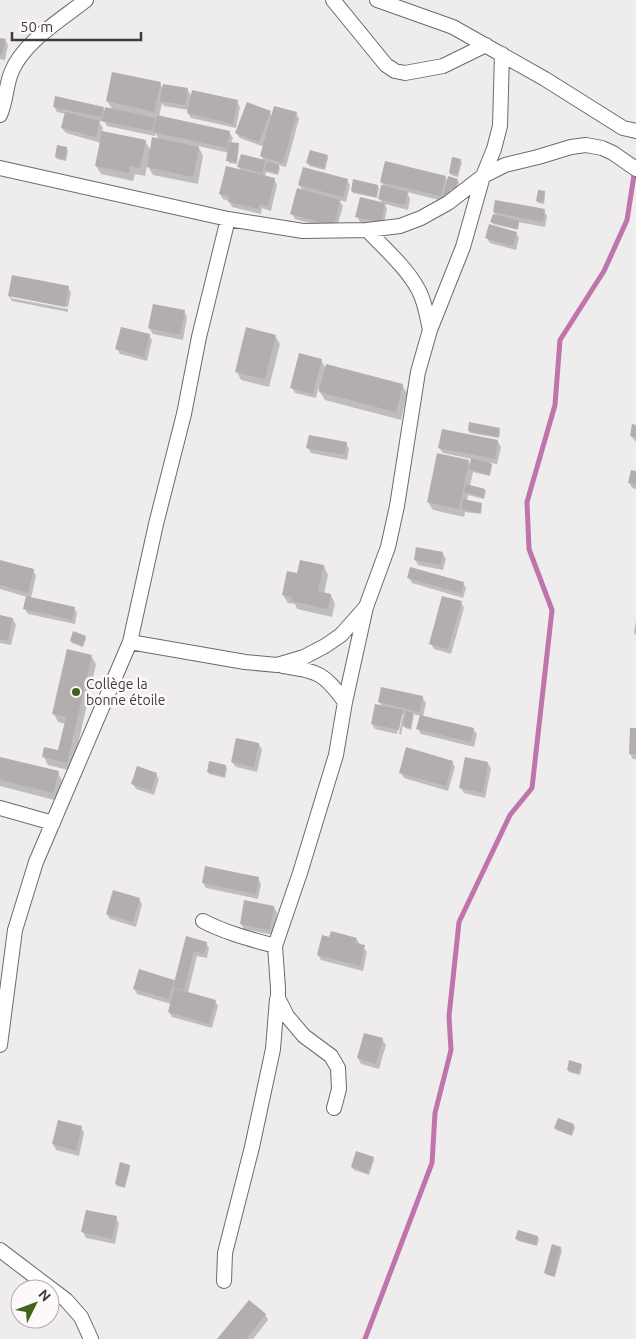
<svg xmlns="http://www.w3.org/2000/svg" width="636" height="1339" viewBox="0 0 636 1339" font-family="Ubuntu,sans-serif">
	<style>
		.shadow { fill: #0003; fill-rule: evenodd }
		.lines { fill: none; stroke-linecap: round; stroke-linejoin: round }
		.stream { stroke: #bf75ac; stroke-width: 5 }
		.building { fill: #b2aeb0 }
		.minor-casing { stroke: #6d6a6c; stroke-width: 16 }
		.minor { stroke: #fff; stroke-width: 14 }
		.poi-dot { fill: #426218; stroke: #fdf9fb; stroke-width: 2 }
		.labels { text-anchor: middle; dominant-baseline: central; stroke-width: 5; stroke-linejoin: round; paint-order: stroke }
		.poi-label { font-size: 14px; fill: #3d3b3c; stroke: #fdf9fb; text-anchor: start }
	</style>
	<rect width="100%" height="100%" fill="#efecee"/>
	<path class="shadow" d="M0 39 5 40 8 45 5 60 0 59Z
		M160 83 163 89H187L192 97 237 102 240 107 236 128 191 118 188 113 189 110 164 106 162 103 159 117 229 132 233 138 231 143 238 144 239 146 237 164 229 163V153L198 146 203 156 198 184 153 175 147 165 145 176 135 174 133 181 101 174 96 166 101 143 66 133 62 128 66 114 57 112 54 106 103 108 105 112 113 110 107 101ZM98 121 105 122 107 126 155 136V133L159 140 151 151 145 141 102 132 103 128Z
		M270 113 272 116 296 113 299 119 286 167 278 165 280 168 278 175 266 172 265 177 274 179 277 185 271 211 262 208 261 214 232 207 229 201 223 199 220 194 241 171 239 167 264 161 261 156 264 147 240 138 236 133Z
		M66 148 68 150 66 161 57 159 56 157Z
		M327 156 328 158 325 170 309 166 308 163Z
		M460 160 462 162 458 177 451 175 450 173Z
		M445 177 448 182 457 180 459 182 456 191 451 190 449 198 444 197 443 201 407 192 410 199 408 210 385 204 387 209 383 228 360 222 357 217 382 203 379 198 385 188 381 182Z
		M347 180 350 185 346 202 339 200 343 206 336 230 295 219 292 214 303 191 299 185Z
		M377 186 379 188 377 198 353 193 352 191Z
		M544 192 545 195 544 204 538 203 537 201Z
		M496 202 544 211 547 216 545 227 518 222 519 224 518 230 493 224 492 222 496 216 494 212Z
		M516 233 519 238 516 250 490 243 487 238Z
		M13 276 68 287 71 293 68 307 11 295V298L68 309V312L12 301 9 296Z
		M184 311 187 317 183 340 153 334 149 328Z
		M149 335 152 340 147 361 120 354 117 349Z
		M275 336 280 344 269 387 241 380 237 372Z
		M321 360 326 369 402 385 407 393 401 420 325 400 318 389 316 398 295 393 292 388Z
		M636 426V442L631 436Z
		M499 429 500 432 499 438 470 433 469 430Z
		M498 442 501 447 497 464 490 463 492 467 490 476 473 472 470 486 485 490 486 492 484 499 468 495 467 501 481 504 482 506 481 514 465 512 464 517 433 510 428 502 468 461 471 465 472 459 443 453 439 448Z
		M346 443 349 449 347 460 311 453 308 448Z
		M636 472V489L632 488 629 482Z
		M443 554 446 559 443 570 418 565 415 559Z
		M0 562 33 570 36 576 31 598 74 608 77 613 75 624 28 614 25 609 27 597 0 589Z
		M324 566 328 575 324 594 331 595 335 604 332 617 297 609 295 604 288 603 283 595 298 575Z
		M409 578 463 583 466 588 463 598 412 583Z
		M461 602 464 608 451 654 434 649 431 644Z
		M0 616 13 619 16 625 11 645 0 643Z
		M636 621V636L634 632Z
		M85 637 86 639 83 647 72 643 71 641Z
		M91 656 96 664 72 771 48 765 44 757 59 751 66 724 58 722 54 714Z
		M422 697 426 703 423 717 473 729 477 734 474 747 421 734 418 729 421 716 412 714 414 716 411 730 405 728 403 725 401 735 399 734 403 714H401L397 734 375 729 372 724 382 706 379 702Z
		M636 729V759H633L630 754Z
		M259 744 262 750 257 772 236 767 232 762Z
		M0 758 58 772 62 781 58 801 0 786Z
		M452 762 455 767 448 791 404 778 401 773Z
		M488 763 491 769 485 798 464 793 461 788Z
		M226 766 227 769 225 778 209 774 208 772Z
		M156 774 159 779 154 795 136 789 132 783Z
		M258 878 261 884 258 899 206 888 203 883Z
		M139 899 142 904 136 927 110 919 107 914Z
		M274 907 277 913 273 935 244 929 241 924Z
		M187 938 206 943 209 948 207 958 197 956 188 993 215 1001 218 1006 212 1028 172 1017 169 1012 171 1004 137 994 134 988 139 971 176 981Z
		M356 939 367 952 363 971 321 960 318 955Z
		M382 1039 386 1045 379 1069 361 1064 358 1058Z
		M581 1065 582 1067 580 1075 569 1072 568 1070Z
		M574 1125 575 1128 572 1136 556 1130 555 1128Z
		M81 1127 84 1133 79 1156 56 1150 53 1144Z
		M373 1158 374 1160 369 1175 354 1170 352 1167Z
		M129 1166 130 1168 125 1188 117 1186 116 1184Z
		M116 1218 119 1223 115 1244 86 1238 83 1232Z
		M537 1237 539 1239 537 1246 518 1241 517 1239Z
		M560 1248 562 1250 555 1277 547 1275 545 1273Z
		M265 1314 268 1320 253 1339H219Z"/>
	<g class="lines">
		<path class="stream" d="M365 1339 432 1163 435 1113 451 1050 449 1016 459 922 510 815 532 788 552 610 529 549 527 502 555 405 560 340 604 271 627 220 635 169"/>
	</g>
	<path class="building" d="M0 38 6 39 2 55H0Z
		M112 72 161 82 154 112 106 101Z
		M163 84 188 88 185 105 160 101Z
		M192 90 238 100 233 124 187 113Z
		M55 96 104 107 101 117 53 107Z
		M247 102 271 111 259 142 235 133Z
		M274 106 297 112 283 163 260 156Z
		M105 107 155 118 152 131 102 121Z
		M65 112 100 121 96 137 61 128Z
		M157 115 230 131 227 148 153 132Z
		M102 131 146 140 140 168 130 166 129 173 95 166Z
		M152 137 199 147 193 177 147 167Z
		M229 142 239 143 236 162 226 161Z
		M57 145 67 147 65 159 55 157Z
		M310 150 328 155 324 168 306 163Z
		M241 154 265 160 262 173 237 167Z
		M452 157 461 159 457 175 449 173Z
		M385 161 446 176 441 196 380 182Z
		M267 162 279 165 277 173 265 170Z
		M226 166 275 178 268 206 260 204 258 209 228 202 229 196 219 194Z
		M303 167 348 179 343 197 298 185Z
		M448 176 458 179 455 190 450 188 448 197 443 195Z
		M353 179 378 185 376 197 351 191Z
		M381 185 408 192 405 205 378 199Z
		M297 188 340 200 334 226 290 214Z
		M538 190 545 191 543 202 536 201Z
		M360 197 385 203 381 223 355 217Z
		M495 200 545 209 543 222 493 212Z
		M493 214 519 221 517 229 490 222Z
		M489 224 517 232 513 246 485 238Z
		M12 275 69 286 65 307 8 296Z
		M153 304 185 310 180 335 148 328Z
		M121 327 150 334 144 357 115 349Z
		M246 327 276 335 265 379 235 372Z
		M299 353 322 359 313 394 290 388Z
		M326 364 403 384 396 412 319 392Z
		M469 422 500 428 498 437 468 431Z
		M632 424 636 425V437L630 436Z
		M442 429 498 440 495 459 438 448Z
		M309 435 347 442 345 455 306 448Z
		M437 453 469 460 459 509 427 502Z
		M471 458 492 464 489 475 469 469Z
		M631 470 636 471V485L628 483Z
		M466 484 485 489 483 497 464 492Z
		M463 499 482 503 480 513 461 509Z
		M416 547 443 552 441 565 414 560Z
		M0 560 34 569 28 593 0 585Z
		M300 560 324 565 318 591 331 594 328 609 291 601 292 597 282 595 287 571 297 573Z
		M410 567 464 582 461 593 407 578Z
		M26 596 75 607 72 620 23 609Z
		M442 596 462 601 448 649 429 644Z
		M0 615 13 618 8 641 0 639Z
		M73 631 86 636 82 646 70 641Z
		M67 649 92 655 67 763 42 757 44 747 58 750 66 717 52 714Z
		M381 687 423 696 420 712 378 702Z
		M375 704 403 710 399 730 371 724Z
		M406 711 413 713 410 728 403 726Z
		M420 715 474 728 471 742 416 729Z
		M630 728H636V754H629Z
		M236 738 259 743 254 767 231 762Z
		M406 747 453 761 446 786 399 773Z
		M0 757 59 771 53 793 0 780Z
		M465 757 488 762 483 793 459 788Z
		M209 761 226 765 224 776 207 772Z
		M137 766 157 773 151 791 131 784Z
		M205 866 259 877 256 894 202 883Z
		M113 890 140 898 133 922 106 914Z
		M244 900 274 906 270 930 240 924Z
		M331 931 357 938 355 943 365 945 360 966 317 955 322 935 329 937Z
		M186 936 207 942 204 954 194 951 184 990 173 987Z
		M139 969 174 980 169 999 133 989Z
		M174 988 216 1000 209 1024 168 1012Z
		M364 1033 383 1038 376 1064 357 1058Z
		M569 1060 582 1064 578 1074 567 1070Z
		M558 1118 574 1124 571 1135 554 1128Z
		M58 1120 82 1126 76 1151 52 1144Z
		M356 1151 374 1157 368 1173 351 1167Z
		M120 1162 130 1165 124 1187 115 1184Z
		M86 1210 117 1216 112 1239 81 1232Z
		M518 1230 538 1236 536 1245 515 1239Z
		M552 1244 561 1247 554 1276 544 1273Z
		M249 1300 266 1314 246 1339H217Z"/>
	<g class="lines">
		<defs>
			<path id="minor" d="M333 0 386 65 395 71 405 73 443 66 486 45
				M377 0 453 27 545 79 623 128 636 131
				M0 115C6 101 6 86 11 73 23 42 61 20 86 0
				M0 168 228 219 199 337 184 414 156 524 130 642 36 862 15 930 0 1045
				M228 219 303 231 367 230 400 226 421 218 448 203 483 176 505 165 538 157 571 147 586 145 602 148 613 153 636 169
				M367 230C384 248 406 267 418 289 425 301 427 316 430 330
				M130 642 245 662 277 665 304 657 325 646 341 635 365 608
				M283 666C319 672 323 672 345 702
				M0 808 53 823
				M203 921C226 933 250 939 275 946
				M334 1108 339 1089 338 1068 331 1056 304 1036 287 1016 278 998V988L275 946 300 873 336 755 345 702 366 607 388 547 397 506 418 372 430 330 463 247 483 176 494 149 500 126 502 54
				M0 1250 66 1300 81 1317 91 1339
				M224 1281 225 1253 252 1147 273 1049 277 999"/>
		</defs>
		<use href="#minor" class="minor-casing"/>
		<use href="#minor" class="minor"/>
	</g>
	<circle class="poi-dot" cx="76" cy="692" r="5"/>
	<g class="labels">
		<g class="poi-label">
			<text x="86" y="684">Collège la<tspan x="86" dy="16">bonne étoile</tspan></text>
		</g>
	</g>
	<g transform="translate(35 1304) rotate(48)"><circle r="24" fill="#fdf9fb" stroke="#b0adaf"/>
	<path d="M0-4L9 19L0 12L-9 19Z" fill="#426218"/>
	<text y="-8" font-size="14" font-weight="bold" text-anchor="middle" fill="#3d3b3c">N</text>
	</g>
	<path d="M12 32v8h129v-8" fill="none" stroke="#3d3b3c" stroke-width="2.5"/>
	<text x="20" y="32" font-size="15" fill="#3d3b3c" stroke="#fdf9fb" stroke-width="4" paint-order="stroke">50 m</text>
</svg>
